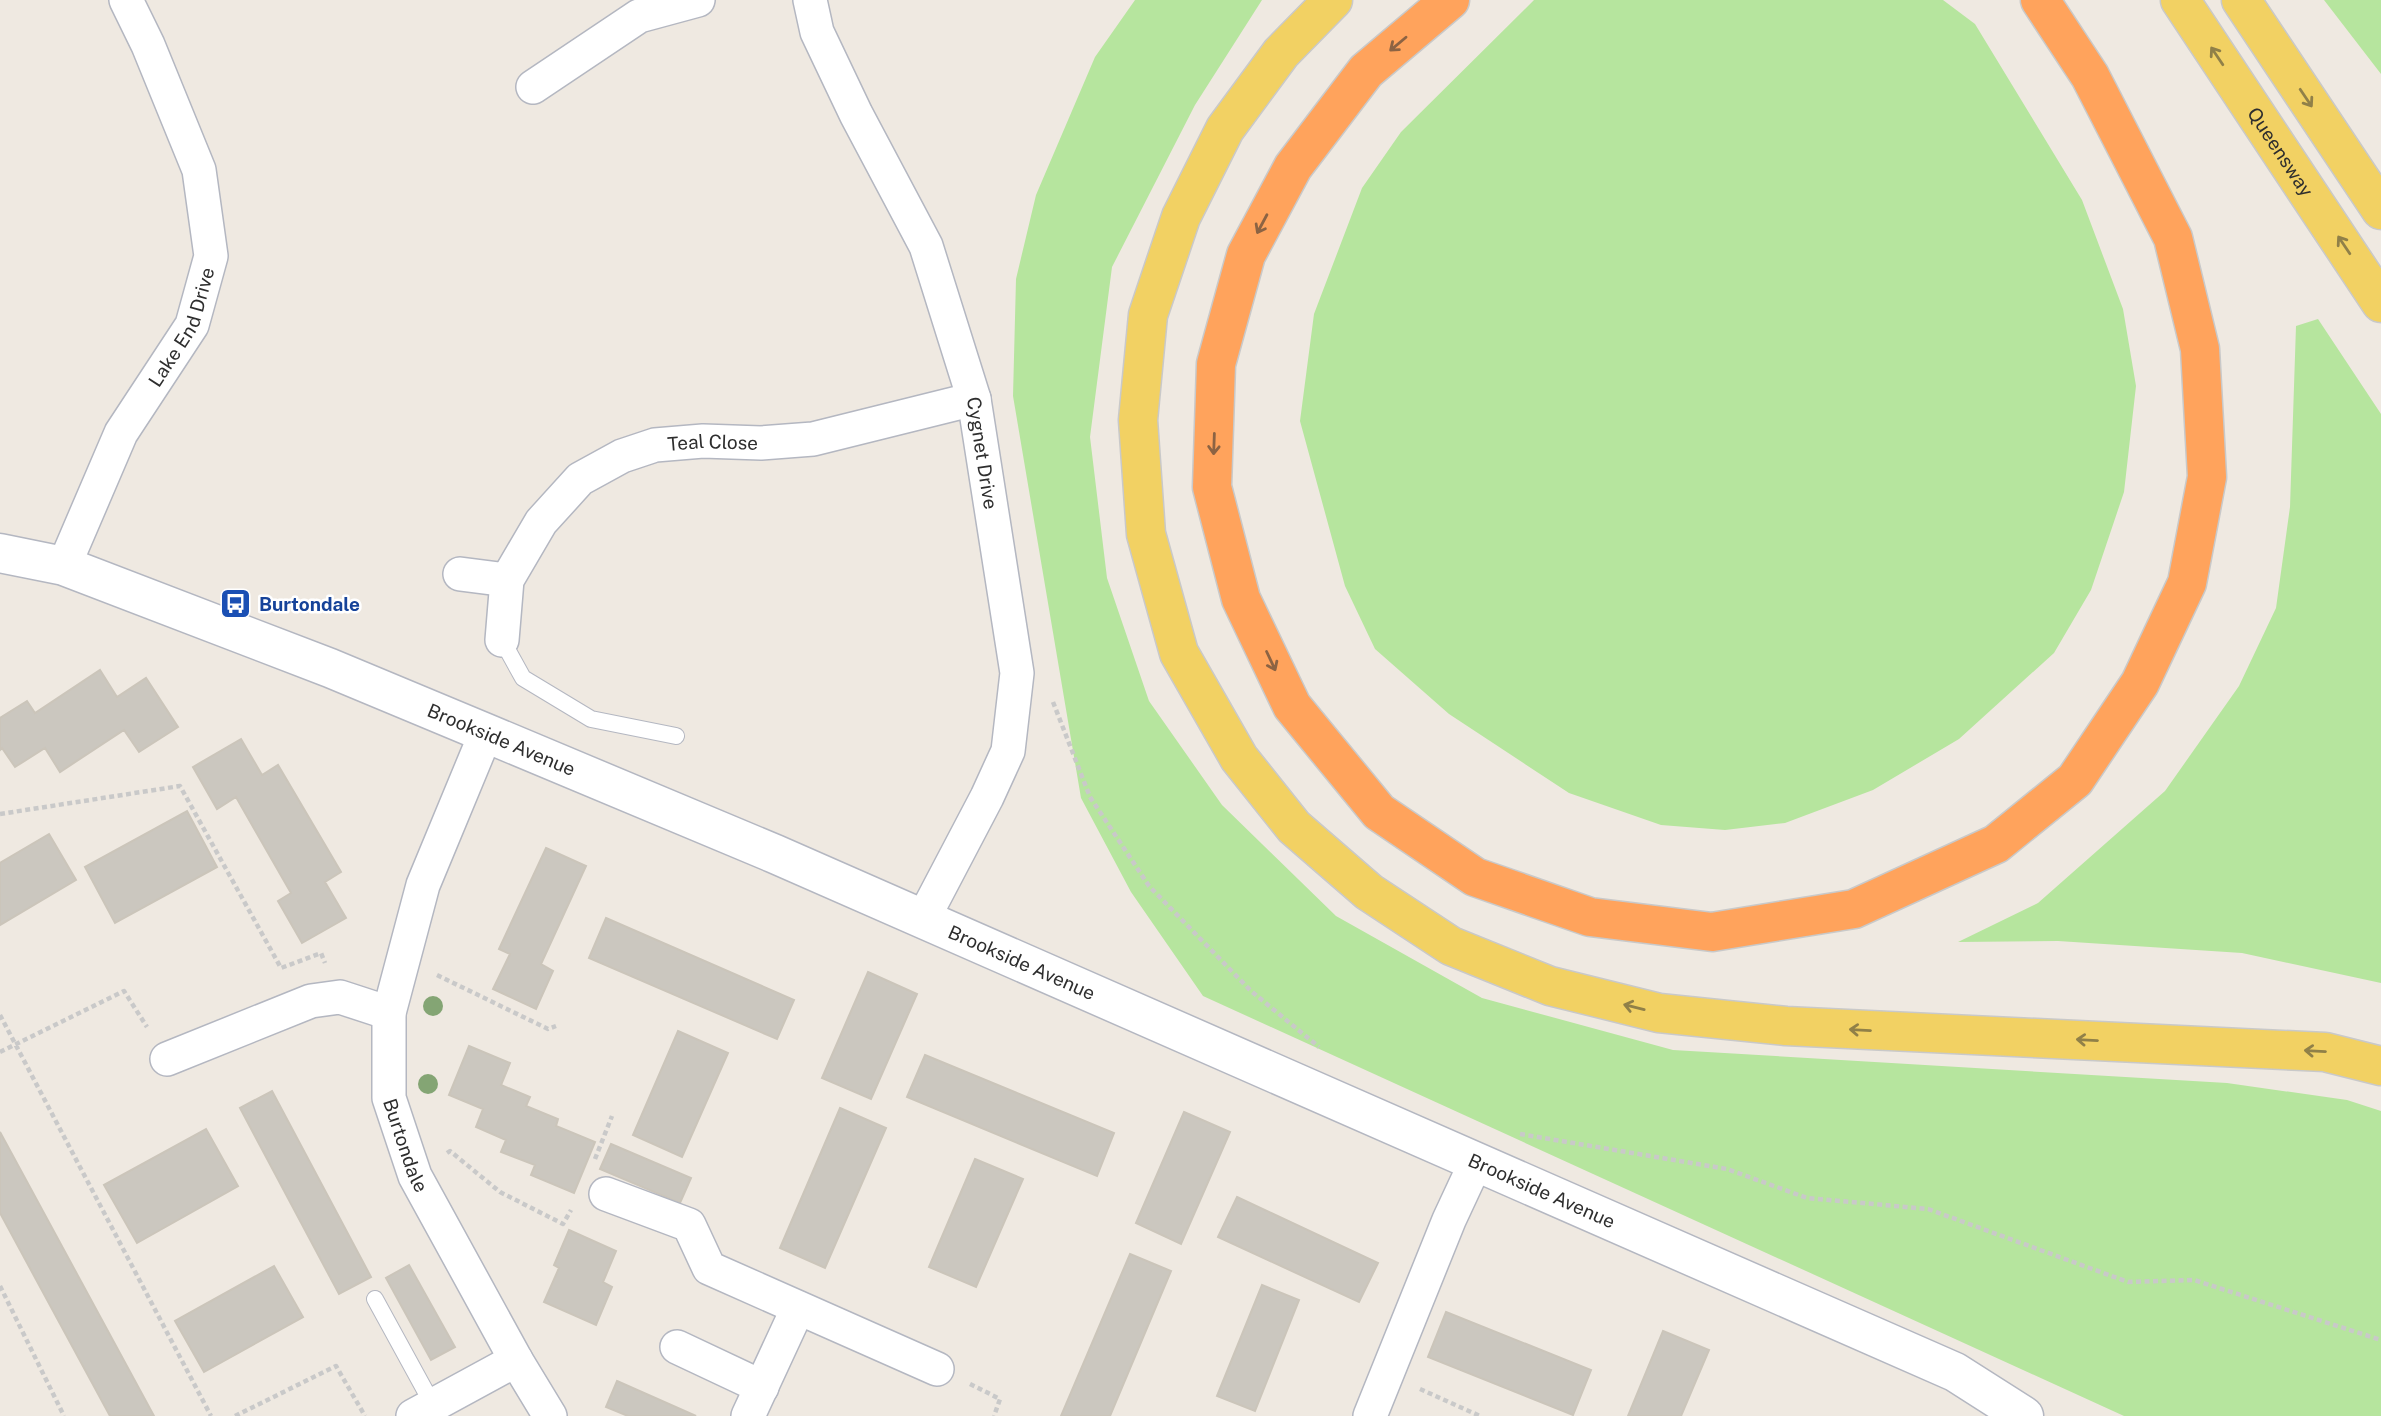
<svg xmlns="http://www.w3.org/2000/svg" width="2381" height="1416" viewBox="0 0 2381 1416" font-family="'Public Sans',sans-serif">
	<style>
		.green { fill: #b6e59e }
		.building { fill: #cbc7bf; stroke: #cbc5ba; stroke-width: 2 }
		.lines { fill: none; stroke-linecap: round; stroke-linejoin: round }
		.lane-casing { stroke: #b4b7c1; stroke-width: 18 }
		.street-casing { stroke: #b4b7c1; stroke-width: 36 }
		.secondary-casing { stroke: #b4b7c1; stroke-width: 41 }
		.primary-casing { stroke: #c9c9c9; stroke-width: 41 }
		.highway-casing { stroke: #c9c9c9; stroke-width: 41 }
		.path { stroke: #c9c9c9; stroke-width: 4.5; stroke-dasharray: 5 3.5; stroke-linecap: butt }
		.lane { stroke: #fff; stroke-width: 16 }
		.street { stroke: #fff; stroke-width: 33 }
		.secondary { stroke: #fff; stroke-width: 38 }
		.primary { stroke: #f2d163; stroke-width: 38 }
		.highway { stroke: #ffa35c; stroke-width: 38 }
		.tree { fill: #84a574 }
		.oneway { stroke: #8c6343 }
		.oneway2 { stroke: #908048 }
		.labels { text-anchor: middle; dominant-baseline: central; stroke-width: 5; stroke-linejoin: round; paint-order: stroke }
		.street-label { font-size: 19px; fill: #2e2e2e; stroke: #fff }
		.transit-label { font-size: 19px; font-weight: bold; fill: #164399; stroke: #fff; text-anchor: start }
	</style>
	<rect width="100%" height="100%" fill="#efe9e1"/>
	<path class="green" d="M1135 0H1262L1195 105 1112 267 1090 437 1107 578 1149 701 1222 805 1336 916 1482 998 1673 1050 2227 1083 2347 1100 2381 1111V1416H2124L1203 996 1131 892 1081 798 1013 396 1016 279 1036 195 1095 57Z
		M1534 0H1943L1975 24 2082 200 2123 309 2136 386 2124 492 2091 590 2054 653 1959 739 1873 790 1785 823 1725 830 1661 825 1569 793 1449 714 1375 649 1345 586 1300 421 1314 314 1362 188 1401 132Z
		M2324 0H2381V74Z
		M2318 319 2381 414V983L2242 953 2058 941 1958 942 2038 903 2165 791 2239 686 2276 608 2290 507 2296 326Z"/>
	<path class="building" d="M100 670 117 697 146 678 178 727 139 752 124 730 60 772 45 748 15 767 2 748 0 750V718L27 701 35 713Z
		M241 739 262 775 278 765 341 872 325 882 346 918 302 943 278 901 291 893 236 797 217 809 193 767Z
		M187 811 217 867 115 923 85 867Z
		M49 834 76 880 0 925V863Z
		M546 848 586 866 541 964 553 971 536 1009 493 989 510 954 499 949Z
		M606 918 794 1000 777 1039 589 958Z
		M868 972 917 994 871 1099 822 1078Z
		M678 1031 728 1053 682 1157 633 1135Z
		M469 1046 510 1063 501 1085 530 1097 526 1106 558 1119 556 1126 595 1142 574 1193 531 1175 535 1165 501 1152 506 1140 476 1127 483 1109 449 1095Z
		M925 1055 1114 1133 1097 1176 907 1097Z
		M272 1091 371 1277 339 1294 240 1108Z
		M840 1108 886 1128 825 1268 780 1248Z
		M1184 1112 1230 1132 1181 1244 1136 1223Z
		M206 1129 238 1186 137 1243 104 1185Z
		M0 1132 154 1416H110L0 1213Z
		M611 1144 691 1178 680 1203 600 1169Z
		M975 1159 1023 1179 976 1287 929 1267Z
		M1237 1197 1378 1263 1359 1302 1218 1237Z
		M569 1230 616 1251 603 1282 612 1287 596 1325 544 1302 559 1268 554 1265Z
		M1130 1254 1171 1271 1110 1416H1061Z
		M409 1265 455 1347 431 1360 386 1278Z
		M274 1266 303 1317 204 1372 175 1321Z
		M1262 1285 1299 1300 1255 1411 1217 1396Z
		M1446 1312 1591 1370 1573 1415 1428 1357Z
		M1663 1331 1709 1350 1681 1416H1628Z
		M617 1381 696 1416H628L606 1407Z"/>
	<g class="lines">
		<defs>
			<path id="lane" d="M502 640 523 678 591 719 676 736
				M375 1299 433 1405"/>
			<g id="street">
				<path id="s1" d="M810 0 817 32 856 114 926 246 974 399 1017 673 1008 751 987 797 923 919"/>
				<path d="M533 87 639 16 698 0"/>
				<path id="s2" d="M64 566 121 433 192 325 211 256 199 170 148 45 126 0"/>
				<path d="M460 574 507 580"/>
				<path id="s3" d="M502 640 507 580 541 522 580 479 622 456 655 445 703 441 761 443 813 439 974 399"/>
				<path id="s4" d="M486 733 423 885 389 1013V1098L415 1176 516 1360 550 1416"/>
				<path d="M167 1059 311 1001 340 997 389 1013"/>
				<path d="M606 1194 689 1225 709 1268 937 1369"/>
				<path d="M677 1347 762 1387"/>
				<path d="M413 1416 516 1360"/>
				<path d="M748 1416 798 1308"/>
				<path d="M1370 1416 1449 1220 1476 1162"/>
			</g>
			<g id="secondary">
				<path id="s5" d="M0 553 64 566 330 668 486 733 775 854 1955 1372 2024 1416"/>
			</g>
			<g id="primary">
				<path d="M1333 0 1281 53 1225 129 1181 217 1148 315 1138 420 1146 534 1179 653 1239 758 1294 827 1369 892 1451 946 1550 986 1659 1013 1786 1026 2325 1052 2381 1066"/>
				<path id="s6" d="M2180 0 2381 303"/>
				<path d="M2241 0 2381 210"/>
			</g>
			<path id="highway" d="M1450 0 1366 71 1293 167 1246 255 1216 364 1212 487 1241 599 1292 706 1379 812 1475 877 1590 917 1712 932 1854 909 1996 844 2075 780 2140 683 2187 583 2207 477 2200 349 2173 238 2090 76 2040 0"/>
		</defs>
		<use href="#lane" class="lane-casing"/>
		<use href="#street" class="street-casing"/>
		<use href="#secondary" class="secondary-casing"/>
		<use href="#primary" class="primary-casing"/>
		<use href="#highway" class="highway-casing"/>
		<path class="path" d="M1053 702 1090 797 1149 886 1251 991 1319 1047
			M0 814 180 786 281 968 321 953 325 963
			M437 975 548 1029 556 1026
			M0 1015 211 1416
			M0 1052 124 991 147 1027
			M1520 1134 1727 1169 1807 1198 1928 1209 2128 1282 2194 1280 2381 1340
			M447 1153 450 1151 500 1192 563 1224 571 1210
			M595 1159 612 1116
			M0 1286 64 1416
			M970 1384 1000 1399 994 1416
			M1420 1389 1480 1416
			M235 1416 336 1366 365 1416"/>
		<use href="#lane" class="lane"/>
		<use href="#street" class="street"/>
		<use href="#secondary" class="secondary"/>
		<use href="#primary" class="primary"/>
		<use href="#highway" class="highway"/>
	</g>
	<g class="tree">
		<circle cx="433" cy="1006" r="10"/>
		<circle cx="428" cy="1084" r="10"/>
	</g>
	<defs><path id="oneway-shaft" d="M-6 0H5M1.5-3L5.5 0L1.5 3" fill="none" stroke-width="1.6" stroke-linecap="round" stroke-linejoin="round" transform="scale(1.75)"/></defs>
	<g class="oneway">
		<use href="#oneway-shaft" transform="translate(1398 44) rotate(140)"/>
		<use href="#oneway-shaft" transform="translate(1262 224) rotate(118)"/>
		<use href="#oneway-shaft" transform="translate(1214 444) rotate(92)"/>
		<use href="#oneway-shaft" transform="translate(1271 661) rotate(65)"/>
	</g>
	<g class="oneway2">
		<use href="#oneway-shaft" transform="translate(2217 56) rotate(-124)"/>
		<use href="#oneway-shaft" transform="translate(2306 98) rotate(56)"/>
		<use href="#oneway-shaft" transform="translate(2344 245) rotate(-124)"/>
		<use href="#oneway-shaft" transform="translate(1634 1007) rotate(-166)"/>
		<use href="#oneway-shaft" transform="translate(1860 1030) rotate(-177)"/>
		<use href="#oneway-shaft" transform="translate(2087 1040) rotate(-177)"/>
		<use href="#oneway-shaft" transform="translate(2315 1051) rotate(-177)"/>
	</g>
	<defs>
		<symbol id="bus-square" viewBox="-11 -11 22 22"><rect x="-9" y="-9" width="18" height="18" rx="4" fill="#1a4fb4" stroke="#fff"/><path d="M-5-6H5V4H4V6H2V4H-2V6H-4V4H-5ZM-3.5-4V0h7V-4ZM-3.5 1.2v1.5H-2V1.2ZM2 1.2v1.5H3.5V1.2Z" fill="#fff"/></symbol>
	</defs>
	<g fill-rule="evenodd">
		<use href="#bus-square" x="218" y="586" width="35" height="35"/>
	</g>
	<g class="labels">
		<g class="street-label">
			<text stroke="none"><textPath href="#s6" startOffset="182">Queensway</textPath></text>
			<text stroke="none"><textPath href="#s2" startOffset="268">Lake End Drive</textPath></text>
			<text stroke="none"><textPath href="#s3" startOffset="326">Teal Close</textPath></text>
			<text stroke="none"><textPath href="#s1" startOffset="488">Cygnet Drive</textPath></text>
			<text stroke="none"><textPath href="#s5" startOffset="536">Brookside Avenue</textPath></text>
			<text stroke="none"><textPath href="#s5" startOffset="1102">Brookside Avenue</textPath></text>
			<text stroke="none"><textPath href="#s4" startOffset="432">Burtondale</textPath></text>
			<text stroke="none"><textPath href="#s5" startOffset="1670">Brookside Avenue</textPath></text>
		</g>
		<g class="transit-label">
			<text x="259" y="604">Burtondale</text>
		</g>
	</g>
</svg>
